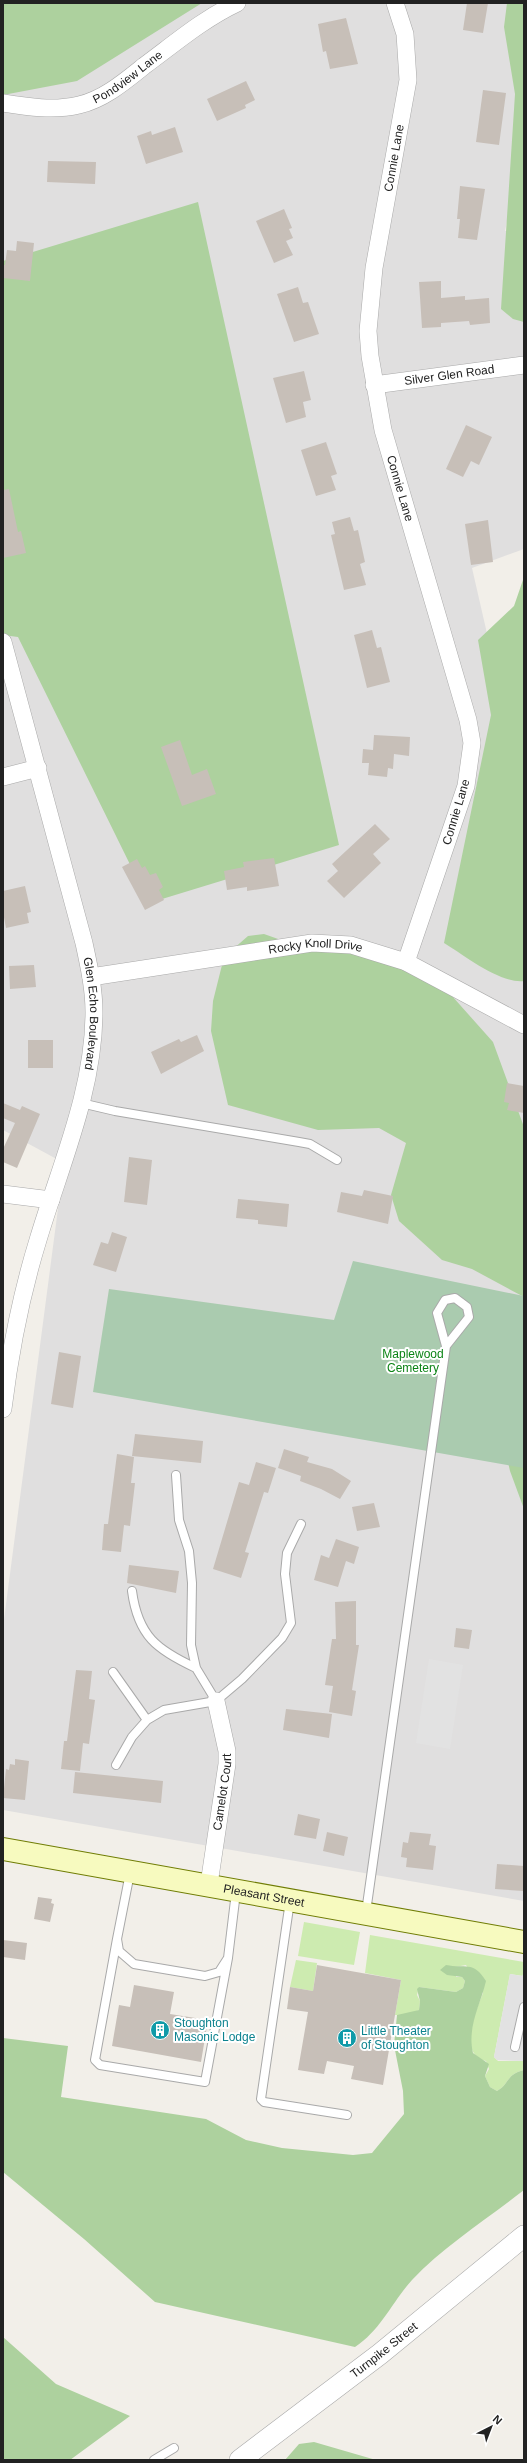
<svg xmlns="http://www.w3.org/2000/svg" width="527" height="2463" viewBox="0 0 527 2463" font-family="Helvetica,sans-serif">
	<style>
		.residential { fill: #e0dfdf }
		.grass { fill: #cdebb0 }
		.forest { fill: #add19e }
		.cemetery { fill: #aacbaf }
		.parking { fill: #e2e2e2 }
		.building { fill: #c7bfb8 }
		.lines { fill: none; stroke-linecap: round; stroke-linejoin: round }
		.service-casing { stroke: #a9a9a9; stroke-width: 10 }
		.minor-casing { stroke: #a9a9a9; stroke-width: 18 }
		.tertiary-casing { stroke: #a9a9a9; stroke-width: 22 }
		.secondary-casing { stroke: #707d05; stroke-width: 24 }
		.service { stroke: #fff; stroke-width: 8 }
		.minor { stroke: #fff; stroke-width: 17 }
		.tertiary { stroke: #fff; stroke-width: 21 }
		.secondary { stroke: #f7fabf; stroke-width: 22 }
		.labels { text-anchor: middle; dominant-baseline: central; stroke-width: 4; stroke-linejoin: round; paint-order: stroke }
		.street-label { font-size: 12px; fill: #222; stroke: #fff }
		.park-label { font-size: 12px; fill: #0c8416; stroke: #fff }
		.culture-label { font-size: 12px; fill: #0d838f; stroke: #fff; text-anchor: start }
	</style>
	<rect width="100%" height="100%" fill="#f2efe9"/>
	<path class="residential" d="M3 3H524V141L505 231 524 228V549L472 568 513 747 524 920V1901L3 1810V1627L64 1163 3 1130Z"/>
	<path class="grass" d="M304 1922 360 1932 354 1965 298 1956Z
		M370 1935 524 1962 523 1976 510 1974 494 2057 498 2061H524V2070C505 2075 510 2084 497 2091L490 2087 485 2076 489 2069 486 2061C456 2053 476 2011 483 1993L466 1965 455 1967 456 1977H462L465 1981 463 1988 456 1992 419 1987 417 1995 420 2001 419 2010 407 2015H395L401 1980 365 1973Z
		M296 1960 317 1963 313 1991 290 1987Z"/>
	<path class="forest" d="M3 3H202L77 81 3 95Z
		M507 3H524V322L513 319 501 309 515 94 504 27Z
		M198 202 339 845 149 903 18 637 3 635V261Z
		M524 577V981C500 984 464 955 444 943L491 715 478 640 514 606Z
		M264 934 281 940 386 960 436 978 493 1042 524 1127V1297L472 1269 442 1260 399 1221 391 1195 406 1143 379 1128 318 1130 228 1105 211 1031 213 1001 224 957 248 936Z
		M524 1373V1509L510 1471 503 1440Z
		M446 1965C465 1969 473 1960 486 1981 480 2006 467 2027 473 2053L489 2064 485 2076 490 2087 497 2091C510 2084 505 2075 524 2070V2190C487 2219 444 2246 412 2280 392 2302 381 2330 355 2347L155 2302 84 2239 3 2172V2038L68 2046 61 2097 206 2119 246 2140 282 2148 353 2155 372 2153 404 2114 403 2091 394 2045 397 2015 419 2010 420 2001 417 1989 419 1987 456 1992 463 1988 465 1981 462 1977 447 1975 440 1970Z
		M3 2337 56 2384 130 2416 70 2460H3Z
		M314 2442 376 2460H285L299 2444Z"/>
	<path class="cemetery" d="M353 1261 524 1296V1468L93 1392 109 1289 334 1320Z"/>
	<path class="parking" d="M429 1659 463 1665 450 1749 416 1743Z
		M524 1972V2061L497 2060 494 2057 510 1974 522 1976Z"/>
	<path class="building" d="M467 3H488L483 33 463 30Z
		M346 18 358 64 330 69 326 51 323 52 318 24Z
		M246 81 255 100 245 105 246 108 217 121 207 99Z
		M483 90 506 93 499 145 476 142Z
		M175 127 183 152 146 164 137 136 151 131 152 135Z
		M48 161 96 162 95 184 47 182Z
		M460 186 485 189 477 240 458 238 460 219H457Z
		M284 209 292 228 289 229 293 238 286 241 293 255 274 263 256 221Z
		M17 241 34 243 30 281 3 278V265H5L7 250 16 251Z
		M441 281V298L465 296V300L489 298 490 323 470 325 469 321 441 323V327L422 328 419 282Z
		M298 287 303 303 308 302 319 334 294 342 277 294Z
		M304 371 311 400 303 402 306 417 286 423 273 378Z
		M466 425 492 437 479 465 471 461 463 477 446 469Z
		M326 442 337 474 331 476 336 490 316 496 301 450Z
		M9 489 18 532 21 531 26 553 3 558V490Z
		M350 517 354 531 358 530 365 562 360 564 366 585 344 590 331 535 335 534 332 522Z
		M488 520 493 562 471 565 465 524Z
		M372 630 377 648 381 647 390 682 367 688 354 635Z
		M374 735 410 737 409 756 394 754 393 769 388 768 387 777 368 775 369 763H362L363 749 373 750Z
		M180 740 192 775 207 769 216 794 182 806 161 747Z
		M375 824 390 839 373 854 381 863 344 898 327 881 338 871 332 864Z
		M274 858 279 886 247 891V887L227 890 224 871 244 867 243 862Z
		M137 859 142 868 145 866 150 875 156 873 163 887 159 890 164 900 145 910 122 867Z
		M25 886 31 912 27 913 29 923 6 928 3 912V891Z
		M34 965 36 987 10 989 9 966Z
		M197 1035 204 1051 161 1074 151 1052 179 1039 181 1042Z
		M28 1040H53V1068H28Z
		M507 1083 524 1086V1113L507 1110 509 1103 504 1102Z
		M3 1103 20 1110 22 1106 40 1114 17 1168 3 1162V1149L15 1123 3 1118Z
		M129 1157 152 1160 147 1205 124 1202Z
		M364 1190 393 1196 388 1224 337 1212 341 1192 362 1196Z
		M238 1199 289 1204 287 1227 258 1224V1220L236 1218Z
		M112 1232 127 1237 116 1272 93 1265 101 1242 108 1244Z
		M59 1352 81 1356 73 1408 51 1404Z
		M135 1434 203 1441 201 1463 132 1456Z
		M284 1449 309 1457 307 1462 332 1469 351 1481 340 1499 321 1489 300 1481 301 1476 278 1468Z
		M117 1454 134 1457 131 1483H135L130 1526 124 1525 121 1552 102 1550 104 1524H108Z
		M256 1462 276 1468 268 1493 264 1492 245 1552 249 1553 241 1578 213 1569 239 1482 249 1485Z
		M374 1503 380 1527 357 1531 352 1507Z
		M336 1539 359 1547 354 1564 346 1561 338 1587 314 1580 321 1555 329 1558Z
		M129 1565 179 1571 176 1593 127 1583Z
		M356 1601V1645H359L352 1690 356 1691 352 1716 329 1712 333 1686 325 1685 332 1639H336L335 1602Z
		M456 1628 472 1630 469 1649 454 1647Z
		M76 1670 92 1671 89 1699 95 1700 89 1744 83 1743 80 1771 61 1769 64 1741H67Z
		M286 1709 332 1714 329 1738 283 1730Z
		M15 1759 29 1761 25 1800 3 1798 6 1769 9 1770 10 1764 15 1765Z
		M75 1772 163 1781 161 1803 73 1793Z
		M298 1814 320 1819 316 1839 294 1835Z
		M327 1832 348 1837 344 1856 323 1851Z
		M410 1832 431 1834 429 1845 436 1846 433 1870 406 1867 407 1858 401 1857 403 1842 408 1843Z
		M497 1864 524 1866 523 1891 495 1889Z
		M38 1897 52 1899 51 1903 54 1904 50 1922 34 1919Z
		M3 1940 27 1943 25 1960 3 1957Z
		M317 1965 401 1980 383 2085 351 2079 354 2066 327 2061 324 2074 298 2070 308 2012 287 2009 290 1987 313 1991Z
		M134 1985 174 1992 170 2014 208 2020 201 2062 112 2046 119 2005 130 2007Z"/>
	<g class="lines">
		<defs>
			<path id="service" d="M81 1103 115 1111 299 1142 310 1144 337 1160
				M176 1475 179 1520 189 1551 192 1583 191 1645 196 1668 216 1701
				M132 1591C138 1636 157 1650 196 1668
				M113 1672 147 1720
				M116 1765 132 1737 147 1720 164 1710 216 1701 242 1679 282 1638 291 1623 285 1574 287 1553 301 1524
				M130 1873 117 1939 119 1951 134 1964 205 1976 219 1972 228 1958 236 1892
				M290 1901 261 2099 264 2102 347 2115
				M366 1912 446 1346 469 1317 467 1307 455 1298 445 1300 437 1313 446 1346
				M117 1939 95 2060 100 2065 205 2082 228 1958
				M515 2047 524 2007
				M154 2460 174 2448"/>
			<g id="minor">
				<path id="s1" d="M395 3 405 34 408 80 374 268 368 331 370 356 383 430 468 720 472 743 466 786 406 962"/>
				<path id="s2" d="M3 103C28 107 54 111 79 105 104 99 124 82 144 66 174 44 203 19 237 3"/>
				<path id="s3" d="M374 385 524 365"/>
				<path id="s4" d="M3 642 84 943C89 966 94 989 94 1012 94 1091 60 1166 38 1240 21 1295 10 1352 3 1409"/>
				<path d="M3 777 38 768"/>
				<path id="s5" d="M91 977 312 943 351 945 406 962 524 1025"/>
				<path d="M3 1194 51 1200"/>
				<path id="s6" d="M209 1884 227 1764V1751L216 1701"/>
			</g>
			<g id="tertiary">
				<path id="s7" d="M240 2460 380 2354 524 2236"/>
			</g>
			<g id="secondary">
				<path id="s8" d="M3 1849 524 1942"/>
			</g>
		</defs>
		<use href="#service" class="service-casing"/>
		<use href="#minor" class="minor-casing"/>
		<use href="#tertiary" class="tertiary-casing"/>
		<use href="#secondary" class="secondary-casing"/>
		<use href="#service" class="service"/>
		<use href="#minor" class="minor"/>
		<use href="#tertiary" class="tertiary"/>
		<use href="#secondary" class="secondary"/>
	</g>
	<defs>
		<symbol id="building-disc" viewBox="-11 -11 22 22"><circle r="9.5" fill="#0f9aa8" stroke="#fff"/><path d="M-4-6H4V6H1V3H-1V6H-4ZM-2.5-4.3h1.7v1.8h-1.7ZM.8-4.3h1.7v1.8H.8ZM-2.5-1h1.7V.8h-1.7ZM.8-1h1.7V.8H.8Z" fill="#fff"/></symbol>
	</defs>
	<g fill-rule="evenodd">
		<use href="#building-disc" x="149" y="2019" width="22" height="22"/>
		<use href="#building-disc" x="336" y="2027" width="22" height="22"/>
	</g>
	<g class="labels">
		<g class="street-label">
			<text stroke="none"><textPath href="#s2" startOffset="133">Pondview Lane</textPath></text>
			<text transform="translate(394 158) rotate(-80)">Connie Lane</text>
			<text stroke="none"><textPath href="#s3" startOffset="76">Silver Glen Road</textPath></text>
			<text stroke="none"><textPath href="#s1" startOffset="494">Connie Lane</textPath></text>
			<text transform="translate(456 812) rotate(-73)">Connie Lane</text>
			<text stroke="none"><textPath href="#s5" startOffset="227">Rocky Knoll Drive</textPath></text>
			<text stroke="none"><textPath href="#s4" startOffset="383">Glen Echo Boulevard</textPath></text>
			<text stroke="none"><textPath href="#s6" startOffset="93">Camelot Court</textPath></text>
			<text stroke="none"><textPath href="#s8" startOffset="265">Pleasant Street</textPath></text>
			<text stroke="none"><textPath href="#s7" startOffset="181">Turnpike Street</textPath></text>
		</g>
		<g class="park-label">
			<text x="413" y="1354">Maplewood<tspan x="413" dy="14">Cemetery</tspan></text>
		</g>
		<g class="culture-label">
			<text x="174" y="2023">Stoughton<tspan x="174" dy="14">Masonic Lodge</tspan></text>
			<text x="361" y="2031">Little Theater<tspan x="361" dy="14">of Stoughton</tspan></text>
		</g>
	</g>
	<rect width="527" height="2463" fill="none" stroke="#222222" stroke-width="8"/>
	<g transform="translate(491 2427) rotate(42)" stroke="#ffffff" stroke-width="3" paint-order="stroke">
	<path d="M0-3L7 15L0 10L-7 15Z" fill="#222222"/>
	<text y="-6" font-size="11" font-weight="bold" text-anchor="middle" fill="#222222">N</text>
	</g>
</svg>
